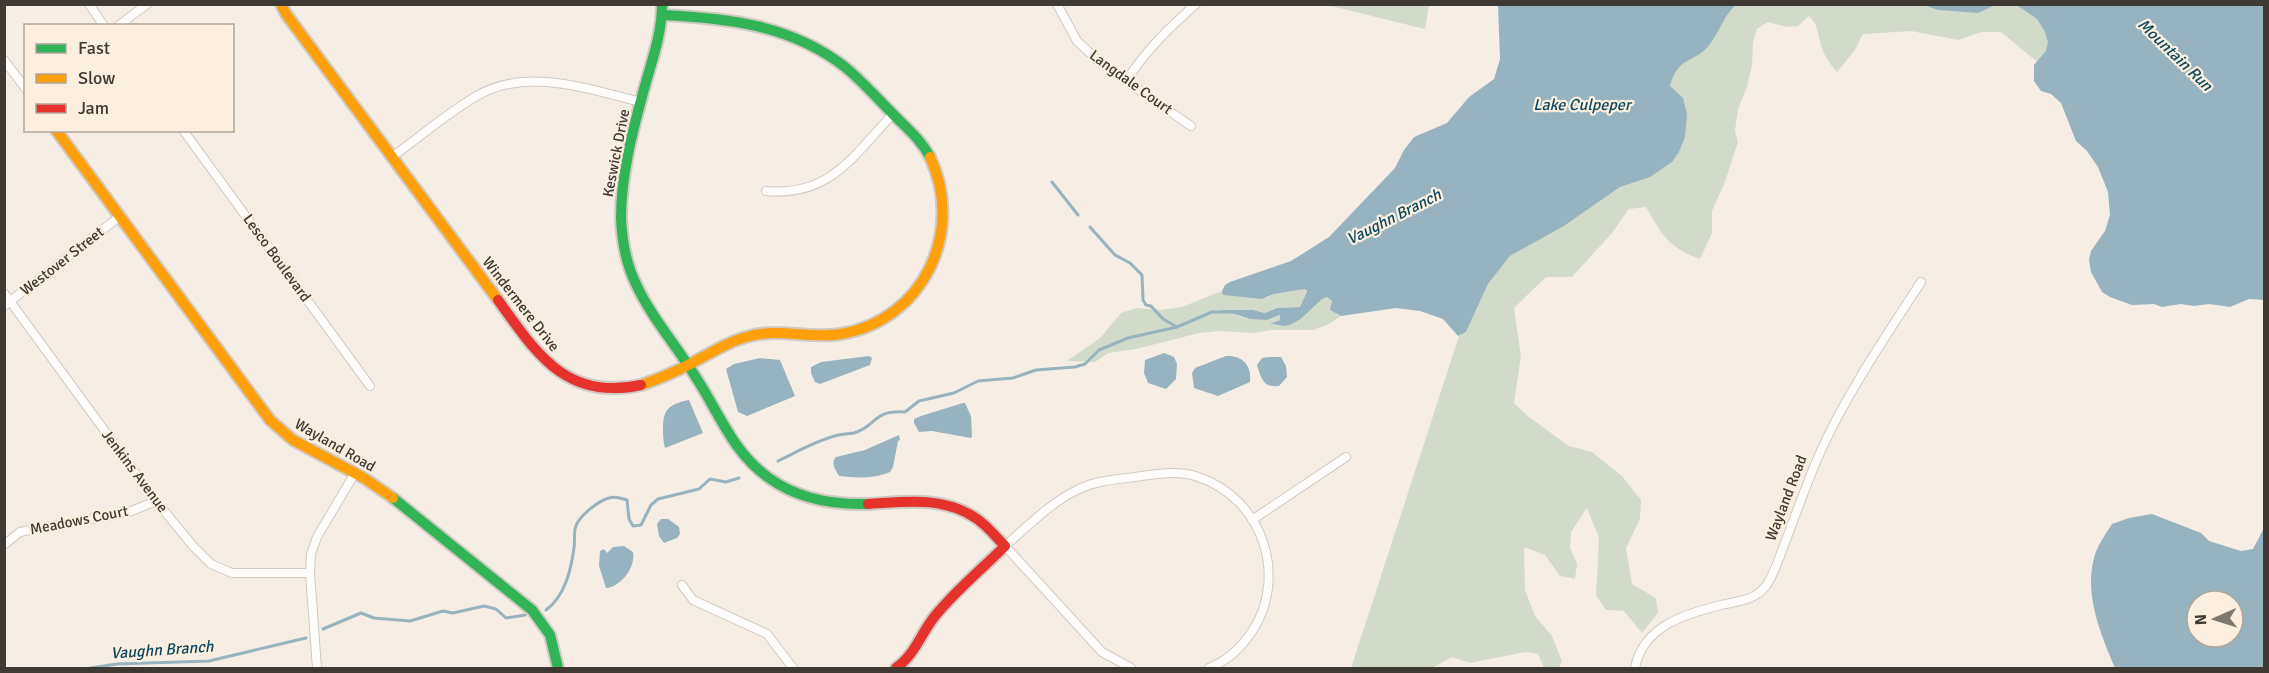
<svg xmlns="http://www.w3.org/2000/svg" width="2269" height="673" viewBox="0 0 2269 673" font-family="Signika,sans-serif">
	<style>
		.green { fill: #d2dbca }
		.water { fill: #97b3bf; fill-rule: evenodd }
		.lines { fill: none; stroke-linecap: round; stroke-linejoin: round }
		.stream { stroke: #97b3bf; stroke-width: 3 }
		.street-casing { stroke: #d0cac3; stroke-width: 10 }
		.fast-casing { stroke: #d0cac3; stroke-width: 14 }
		.slow-casing { stroke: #d0cac3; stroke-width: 14 }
		.jam-casing { stroke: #d0cac3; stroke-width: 14 }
		.street { stroke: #fefcfb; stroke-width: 8 }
		.fast { stroke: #30b455; stroke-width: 10 }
		.slow { stroke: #ff9f0a; stroke-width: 10 }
		.jam { stroke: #e5322d; stroke-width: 10 }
		.labels { text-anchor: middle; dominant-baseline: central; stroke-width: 4.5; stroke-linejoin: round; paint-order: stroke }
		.street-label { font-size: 15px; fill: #3e3933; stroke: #fcefdf }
		.water-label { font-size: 16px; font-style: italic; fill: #0b485f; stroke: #fcefdf }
	</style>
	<rect width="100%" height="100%" fill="#f6eee5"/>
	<path class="green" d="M1737 4H2022L2037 18 2052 38 2041 65 2001 32H1981L1958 40 1911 31 1863 34 1855 50 1837 72C1829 63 1823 54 1820 42 1817 30 1818 25 1809 16L1798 26 1786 27 1768 22 1757 29 1753 42 1752 65 1747 87 1738 109 1735 131 1738 142 1725 182 1712 211V233L1700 259C1669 248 1662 235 1646 207L1629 209 1612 233 1572 277H1546L1514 308 1521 356 1514 403 1529 417 1569 446 1592 452 1622 476 1641 500 1640 519 1626 548 1632 584 1656 598 1658 613 1642 633 1624 611 1606 610 1596 595 1599 538 1587 508 1571 532 1570 548 1577 564 1575 579 1560 576 1545 555 1524 547 1525 590 1535 616 1552 636 1562 661 1559 668H1544L1538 654 1525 652 1470 663 1452 657 1432 668H1351L1459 336 1466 332 1488 284 1510 256 1564 226 1620 187 1671 90 1668 83 1677 66Z
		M1327 5H1429L1425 29Z
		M1304 289 1307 290 1300 307 1277 308 1265 313 1253 310H1222L1241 317 1267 320 1281 315 1280 320 1272 324C1276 325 1283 327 1287 326 1302 321 1315 299 1328 297L1332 301 1336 314 1341 316 1329 324 1313 330H1271L1254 333 1220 331 1199 333 1136 349 1108 353 1095 362 1067 361 1100 338 1121 313 1137 308 1160 310 1182 307 1222 291 1224 295 1267 298 1274 294Z"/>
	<path class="water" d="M1498 5H1736C1724 15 1720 31 1710 44 1695 64 1678 55 1670 86L1683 98 1687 114 1685 137 1679 152 1672 162 1650 177 1620 187 1564 226 1510 256 1488 284 1466 332 1458 336 1443 319 1420 311 1396 308 1341 316 1330 310 1332 301 1327 297C1317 299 1301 325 1285 326 1281 326 1275 324 1270 324L1280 320V315L1267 320 1251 319 1220 310H1253L1265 313 1277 308 1300 307 1307 291 1305 289 1274 294 1262 299 1223 295 1222 291 1225 285 1230 282 1291 261 1329 237 1395 168 1404 150 1414 137 1447 123 1469 97 1494 79 1500 59Z
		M1924 5H2264V300L2249 299 2230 307 2209 304 2194 306 2181 304 2162 307 2154 304 2132 305 2110 297 2102 292 2091 272 2089 260 2091 251 2105 231 2110 215 2108 192 2098 167 2087 151 2076 141 2061 103 2051 94 2041 91 2034 81V65L2046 51 2048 42 2045 32 2037 19 2018 6H1993L1978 13 1938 10Z
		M1164 353 1174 357 1177 364 1176 379 1166 389 1148 383 1144 373 1145 360Z
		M869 356 872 358 870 365 820 384 815 382 811 373V367L821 362Z
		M1226 356C1243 355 1252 366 1250 382L1218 396 1194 388 1192 373 1195 368Z
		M1269 357H1281L1286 366 1287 377 1279 386C1263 388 1261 378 1257 365L1262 358Z
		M760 358 780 360 795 396 747 416 738 412 726 369 734 364Z
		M689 400 703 433 665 448C663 441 663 435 663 429 663 409 669 404 689 400Z
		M963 403H965L971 416 972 436 971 438 932 431 919 432 914 423V419L921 416Z
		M899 435 900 440 898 441 893 467 890 472C874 479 856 478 839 476 836 470 830 464 836 457L865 450Z
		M2152 514 2201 533 2209 541 2241 551 2253 549 2264 528V668H2115C2101 635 2084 595 2094 558 2097 546 2105 535 2112 524L2129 518ZM2197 601H2233V637H2197Z
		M661 519H668L679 527 680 534 677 538 664 543 659 536 657 524Z
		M624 546 633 552C636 567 621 587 606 588L599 566 600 551 604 549 607 553 613 547Z"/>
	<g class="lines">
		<path class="stream" d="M1052 182 1078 215
			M1090 227 1115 255 1130 263 1142 275 1143 300 1146 305 1151 306 1163 319 1177 327
			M778 461C797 452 815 441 835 436 841 434 848 434 854 433 878 426 871 410 905 412L919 401 954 393 978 381 1013 378 1036 370 1075 367 1085 364 1099 350 1128 338 1177 327 1212 312H1231
			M546 610C565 596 571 570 574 548 575 542 574 535 575 529 577 517 598 501 609 498 615 496 620 498 627 500L629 519 633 526 641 525 651 505 658 499 699 489 710 479 726 482 739 478
			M323 629 361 613 374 618 410 621 443 611 453 613 484 606 496 609 506 618 525 615
			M90 668 117 664 209 661 306 638"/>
		<defs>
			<path id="street" d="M89 4 104 26
				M1057 4 1077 41 1103 65 1191 126
				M118 26 147 4
				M4 60 26 89
				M1127 80C1146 50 1169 28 1196 4
				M183 130 370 386
				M393 156C420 137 446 114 475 97 525 66 588 89 641 102
				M766 191C830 197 853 156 893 114
				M4 293 156 501 193 546 211 564 232 573H310
				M4 306 119 217
				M1252 520 1346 457
				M5 544 20 532 129 512 156 501
				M682 585 693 600 767 634 793 668
				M317 668 310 573 311 554 317 537 355 473
				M1131 668 1102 652 1005 546C1028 526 1050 503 1077 490 1094 481 1117 479 1135 477 1154 474 1179 470 1198 477 1262 498 1288 575 1253 630 1242 647 1227 661 1209 668
				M1635 668C1643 626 1685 614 1721 605 1738 601 1754 601 1766 586 1773 576 1777 564 1781 553 1794 520 1805 487 1819 455 1845 396 1886 336 1921 282"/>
			<path id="fast" d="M662 4C662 35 651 63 643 93 632 133 621 176 621 218 622 241 626 264 636 284 651 317 676 345 695 376 719 412 732 452 769 478 798 499 833 505 868 504
				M662 15C728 18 791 25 845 67 862 81 876 97 891 112 905 127 921 139 930 157
				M393 498 532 610 550 635 558 668"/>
			<path id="slow" d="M281 4 286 14 498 300
				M56 130 270 420 293 440 364 478 393 498
				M641 385C659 379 675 372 692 363 711 353 729 341 750 336 780 328 811 339 841 334 924 320 965 231 930 157"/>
			<path id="jam" d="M498 300C537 354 566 401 641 385
				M868 504C904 502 942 496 974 517 986 524 995 536 1005 546 982 569 956 590 935 616 921 633 915 655 896 668"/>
		</defs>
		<use href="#street" class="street-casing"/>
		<use href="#fast" class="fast-casing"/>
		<use href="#slow" class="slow-casing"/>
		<use href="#jam" class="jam-casing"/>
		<use href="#street" class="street"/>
		<use href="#fast" class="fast"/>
		<use href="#slow" class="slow"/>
		<use href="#jam" class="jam"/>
	</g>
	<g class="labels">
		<g class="street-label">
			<text transform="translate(1131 82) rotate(36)">Langdale Court</text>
			<text transform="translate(616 153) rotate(-79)">Keswick Drive</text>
			<text transform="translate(277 258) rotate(54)">Lesco Boulevard</text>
			<text transform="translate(62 261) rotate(-38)">Westover Street</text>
			<text transform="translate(521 304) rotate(52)">Windermere Drive</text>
			<text transform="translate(335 445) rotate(30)">Wayland Road</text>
			<text transform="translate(135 471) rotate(53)">Jenkins Avenue</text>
			<text transform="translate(1786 498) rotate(-69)">Wayland Road</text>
			<text transform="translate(79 520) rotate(-11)">Meadows Court</text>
		</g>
		<g class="water-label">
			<text transform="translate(2175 55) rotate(44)">Mountain Run</text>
			<text x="1582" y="105">Lake Culpeper</text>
			<text transform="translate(1394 217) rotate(-27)">Vaughn Branch</text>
			<text transform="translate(162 650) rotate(-4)">Vaughn Branch</text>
		</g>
	</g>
	<rect width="2269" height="673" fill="none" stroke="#3e3933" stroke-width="12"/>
	<rect x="24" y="24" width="210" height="108" fill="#fcefdf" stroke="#b0a69a" stroke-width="1.5"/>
	<rect x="36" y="44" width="30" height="9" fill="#30b455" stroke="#b0a69a" stroke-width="1.5"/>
	<text x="78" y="54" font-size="18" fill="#3e3933">Fast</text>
	<rect x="36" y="74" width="30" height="9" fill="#ff9f0a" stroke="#b0a69a" stroke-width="1.5"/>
	<text x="78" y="84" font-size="18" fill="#3e3933">Slow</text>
	<rect x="36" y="104" width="30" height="9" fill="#e5322d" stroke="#b0a69a" stroke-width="1.5"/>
	<text x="78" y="114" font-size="18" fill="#3e3933">Jam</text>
	<g transform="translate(2215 619) rotate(267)"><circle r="28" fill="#fcefdf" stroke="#b0a69a" stroke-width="1.5"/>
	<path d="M0-4.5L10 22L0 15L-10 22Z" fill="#7e7871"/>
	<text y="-9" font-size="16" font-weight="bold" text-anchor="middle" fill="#3e3933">N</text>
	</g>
</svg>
